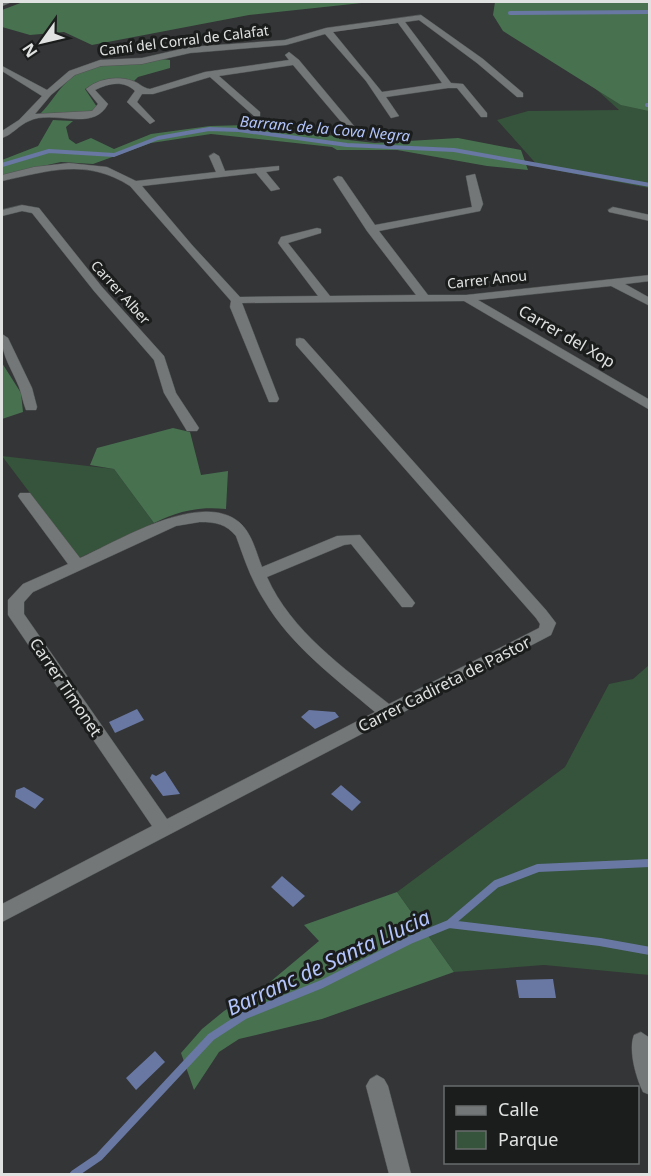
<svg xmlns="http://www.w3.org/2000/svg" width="651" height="1176" viewBox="0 0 651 1176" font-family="'Noto Sans',sans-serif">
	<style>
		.green { fill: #36533b }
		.forest { fill: #487150 }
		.water { fill: #6977a3 }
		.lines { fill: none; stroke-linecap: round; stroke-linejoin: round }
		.stream-far1 { stroke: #6977a3; stroke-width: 4 }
		.stream { stroke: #6977a3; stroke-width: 8 }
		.minor-casing { stroke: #515454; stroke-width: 1 }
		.minor { fill: #747777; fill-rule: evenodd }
		.labels { text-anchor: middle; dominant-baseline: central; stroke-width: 6; stroke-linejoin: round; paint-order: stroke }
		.far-street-label { font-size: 14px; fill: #e0e2e2; stroke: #1b1d1d }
		.far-water-label { font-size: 15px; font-style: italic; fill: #b2c4fb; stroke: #1b1d1d }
		.street-label { font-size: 16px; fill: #e0e2e2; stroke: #1b1d1d }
		.near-water-label { font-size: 21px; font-style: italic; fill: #b2c4fb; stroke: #1b1d1d }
	</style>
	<rect width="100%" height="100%" fill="#333536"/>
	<path class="green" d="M500 2H649V188L539 167 497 120 528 111 619 110Z
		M2 456 114 469 154 523 79 558Z
		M649 665V975L544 965 454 972 397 892 565 767 609 684 633 679Z"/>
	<path class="forest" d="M23 2H371L249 15 92 45 64 32 30 35 2 27V10Z
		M495 2H649V111L621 105 503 31 493 15Z
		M162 59 170 60V68L138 77 134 81C116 77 101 79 85 89L97 107 91 112 39 115C52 103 59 86 74 76 100 59 133 67 162 59Z
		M53 120 73 121 66 127 69 139 76 144 91 138 114 149 151 134 210 126 248 125 276 132 339 136V139L375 143 458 138 521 150 528 170 487 166 397 150H337L332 147 211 134 151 143 93 164 61 162 2 175V160L38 146Z
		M2 363 21 393 23 412 2 419Z
		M173 428 190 432 201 475 228 471 226 509C200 506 177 511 154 523L114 469 90 465 97 448Z
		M397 892 454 972 322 1019 239 1039 219 1052 194 1090 181 1053 202 1029 224 1011 270 982 319 941 304 925Z"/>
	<path class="water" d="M137 709 144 720 115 733 109 722Z
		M309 710 335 712 339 717 315 729 301 717Z
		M165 771 180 794 163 796 150 778 152 774 156 776Z
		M341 785 361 802 352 811 331 794Z
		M24 787 44 799 35 809 15 797 16 790Z
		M282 876 305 896 293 907 271 887Z
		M553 979 556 998H519L516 980Z
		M155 1051 165 1062 136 1090 126 1078Z"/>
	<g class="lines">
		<path class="stream-far1" d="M510 13 650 12
			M647 105H650
			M2 165 49 151 114 155 158 138 209 129 239 130 347 145 454 150 650 185"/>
		<path class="stream" d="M449 924 600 942 650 951
			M74 1174 99 1157 211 1037 245 1015 322 984 412 939 449 924 496 884 538 868 650 863"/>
		<defs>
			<path id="minor" d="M2 2H12L2 6Z
				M421 15 483 59 523 93V97H517L477 63 419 20 405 22 451 83 463 84 487 113V117H481L457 88H448L386 97 399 116 391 118 366 81 325 34 286 45 190 53 142 64 101 66 75 75 51 95 35 114 92 111 98 104 86 89C97 79 118 75 133 81 140 83 142 88 150 89L205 72 289 60 285 55 289 52 299 60 354 126V130H348L293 65 219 76 260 112V116H254L210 77 153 94H142L137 102 155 121 150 124 127 102 135 91C124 80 109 83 95 90L108 104C93 133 53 109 29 121 19 125 12 135 2 138V131L19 120 42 96 2 71V66L47 90 69 71 100 60 142 58 190 47 285 40 326 28ZM398 23 442 83 382 92 333 32Z
				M214 153 219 156 225 171 279 166V170L266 172 280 189 271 191 256 173 142 186 192 245 240 297 318 296 278 243 281 237 317 228 321 229V233L288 243 330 296 416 295 367 231 333 179 338 176 342 177 375 225 472 207 466 176 475 174 483 204 480 211 379 231 428 295H466L650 275V281L625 284 650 298V306L611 286 478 300 650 400V410L464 301 242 303 279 399 277 402H269L230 307 231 301 130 186C86 158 49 171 2 181V175L34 167 69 163 107 167 136 181 216 172 209 156Z
				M22 205 39 208 102 287 164 356 176 393 199 428 197 431H187L164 393 154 360 94 291 32 213 22 211 2 216V210Z
				M613 207 650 215V221L609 212 608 210Z
				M2 334 8 338 32 388 37 407 36 410H26C23 403 22 395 19 387 12 369 0 354 2 334Z
				M300 338 304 339 546 610 556 623 551 635 2 922V904L152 826 8 615V600L23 584 68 564 20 499 18 496 20 493H30L80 558C118 541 200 490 239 522 252 533 256 552 262 567L337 536 360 535 412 599 415 603 412 607H402L351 544 344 545 267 577C291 631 344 668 389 704L539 628 540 624 536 618 296 345V339ZM200 522C216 522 226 524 236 536 244 558 251 580 264 600 291 646 335 678 375 712L167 819 24 614V602L33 592 176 526Z
				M641 1032 650 1038V1095L643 1092C636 1078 628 1050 634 1035Z
				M377 1075 384 1079 388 1086 411 1174H389L366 1086 370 1079Z"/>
		</defs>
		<use href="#minor" class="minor-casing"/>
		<use href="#minor" class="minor"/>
	</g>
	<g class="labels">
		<g class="far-street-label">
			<text transform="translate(184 40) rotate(-7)">Camí del Corral de Calafat</text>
			<text transform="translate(487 279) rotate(-6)">Carrer Anou</text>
			<text transform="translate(121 292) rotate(48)">Carrer Alber</text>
		</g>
		<g class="far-water-label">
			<text transform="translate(325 128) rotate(5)">Barranc de la Cova Negra</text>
		</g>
		<g class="street-label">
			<text transform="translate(567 336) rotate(30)">Carrer del Xop</text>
			<text transform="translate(444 684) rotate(-27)">Carrer Cadireta de Pastor</text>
			<text transform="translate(66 687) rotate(56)">Carrer Timonet</text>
		</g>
		<g class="near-water-label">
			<text transform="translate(328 962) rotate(-25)">Barranc de Santa Llucia</text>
		</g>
	</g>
	<rect width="651" height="1176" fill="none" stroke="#e0e2e2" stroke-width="6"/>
	<rect x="444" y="1086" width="195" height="78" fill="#1b1d1d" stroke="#6a6c6c" stroke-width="1.5"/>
	<rect x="456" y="1106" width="30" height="9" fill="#747777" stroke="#6a6c6c" stroke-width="1.5"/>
	<text x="498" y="1116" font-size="18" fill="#e0e2e2">Calle</text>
	<rect x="456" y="1131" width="30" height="18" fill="#36533b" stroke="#6a6c6c" stroke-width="1.5"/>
	<text x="498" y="1146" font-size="18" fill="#e0e2e2">Parque</text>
	<g transform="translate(42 42) rotate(236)" stroke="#1b1d1d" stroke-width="4.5" paint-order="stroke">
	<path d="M0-4.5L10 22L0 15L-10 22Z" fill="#e0e2e2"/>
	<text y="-9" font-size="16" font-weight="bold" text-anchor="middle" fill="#e0e2e2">N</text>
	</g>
</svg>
